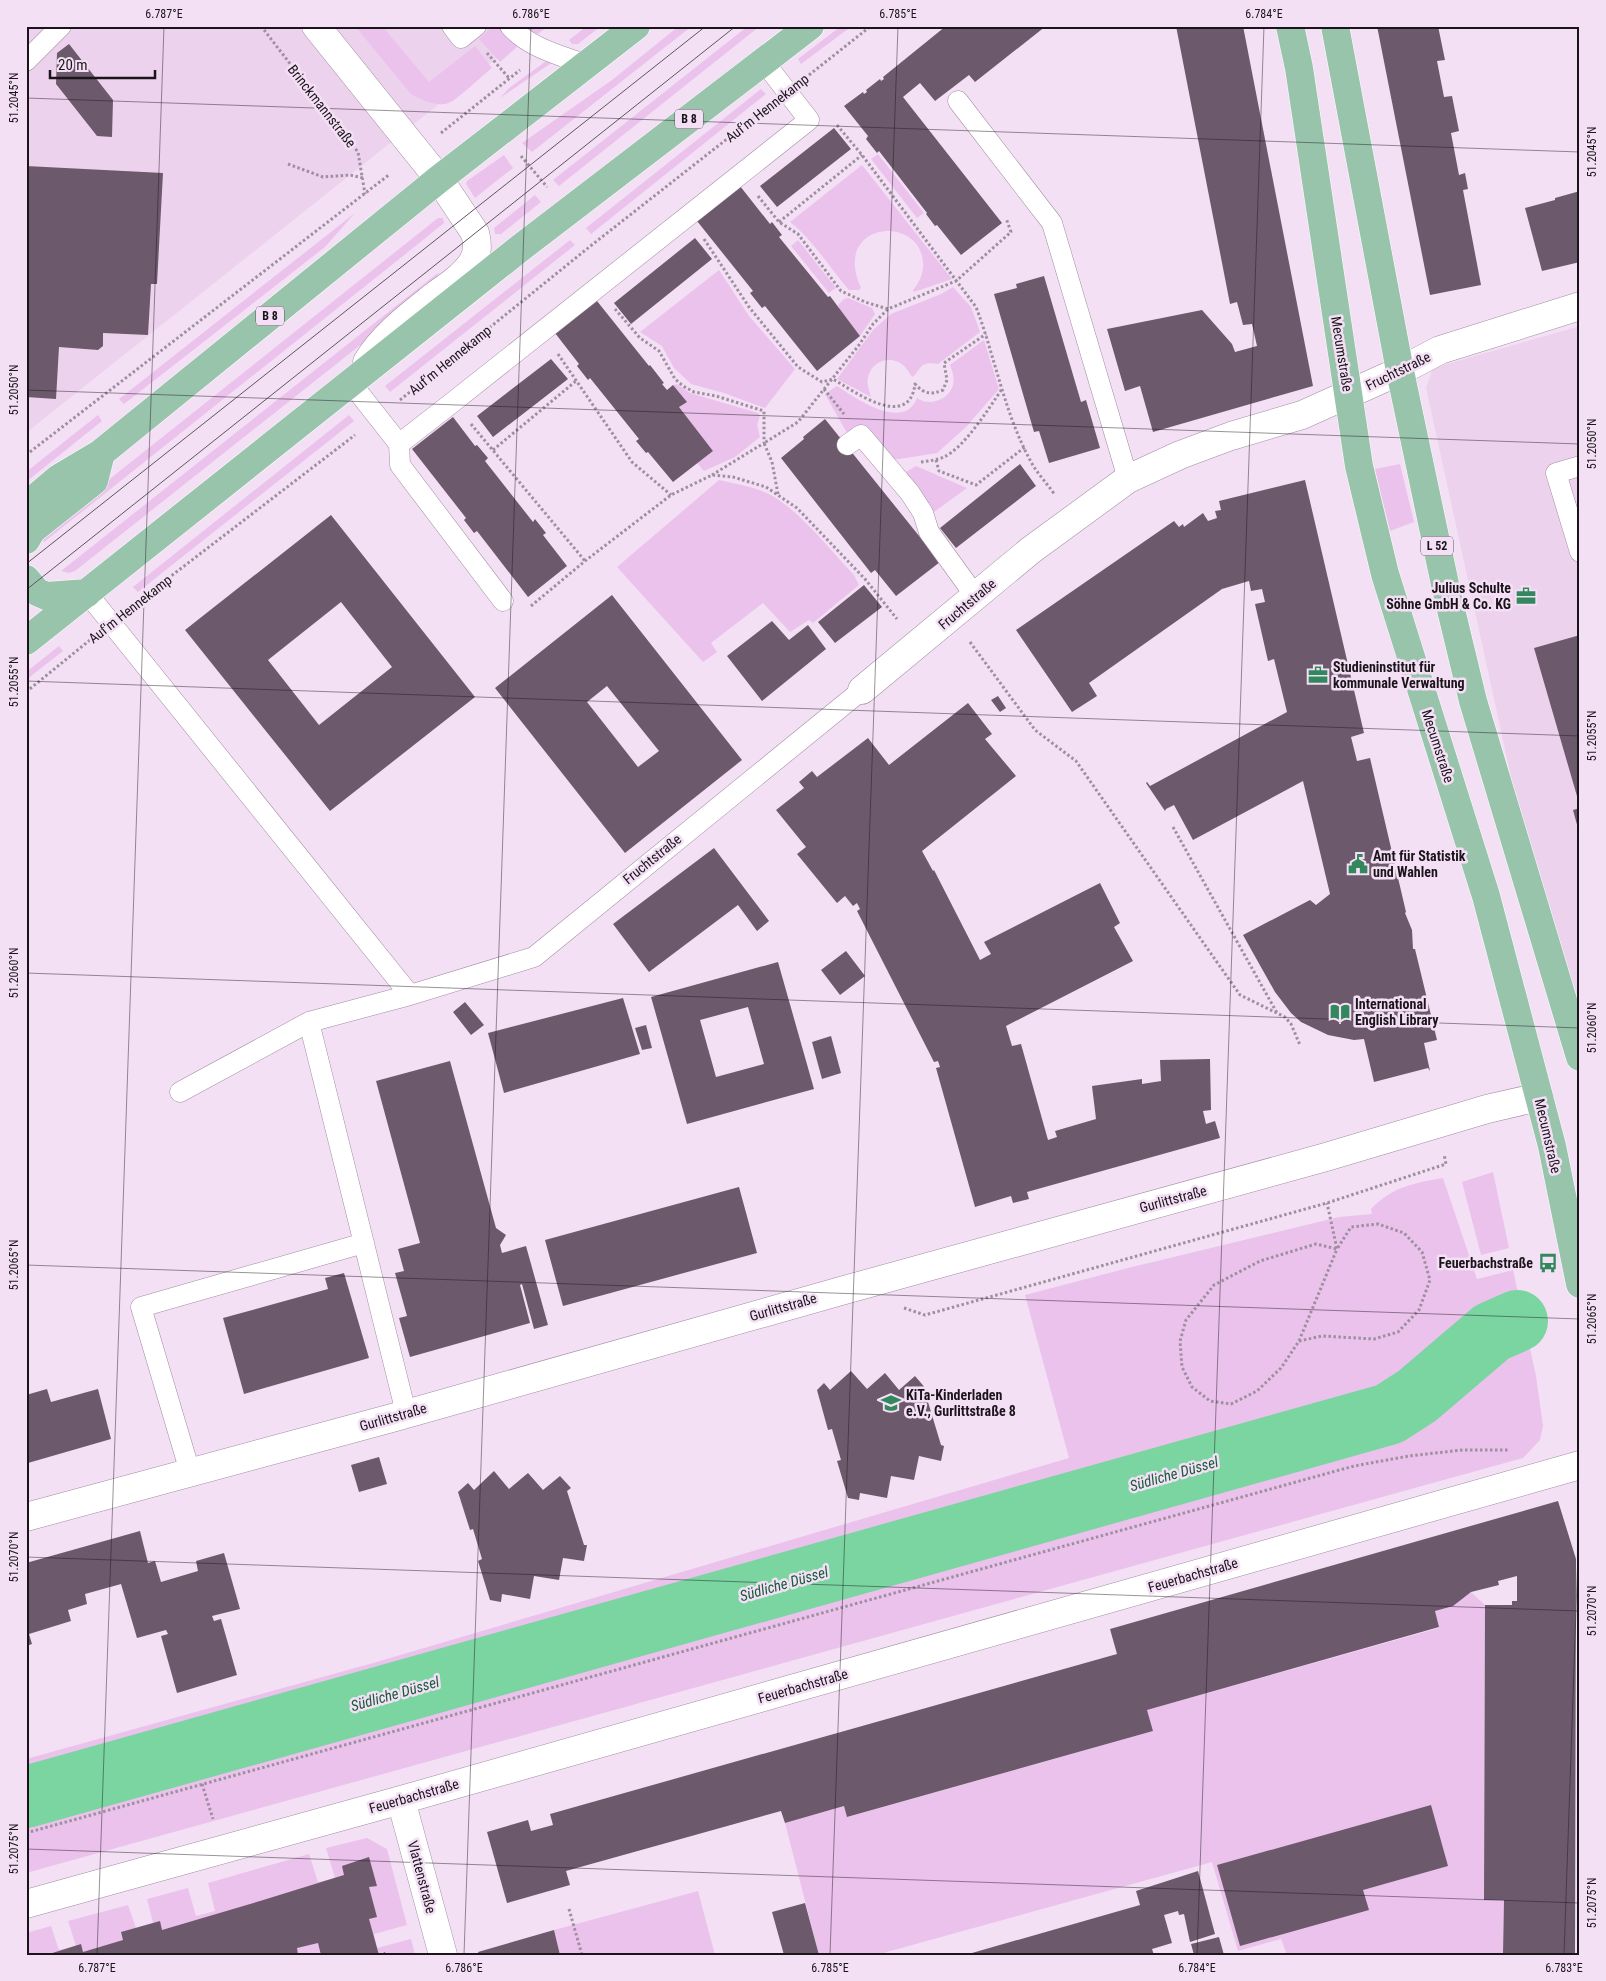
<svg xmlns="http://www.w3.org/2000/svg" width="1606" height="1981" viewBox="0 0 1606 1981" font-family="'Roboto Condensed',sans-serif">
	<style>
		.built { fill: #edd2ee }
		.green { fill: #eac2ec }
		.lines { fill: none; stroke-linecap: round; stroke-linejoin: round }
		.river { stroke: #7ad5a1; stroke-width: 62 }
		.building { fill: #6c5a6c; fill-rule: evenodd }
		.lane-casing { stroke: #a08da1; stroke-width: 21 }
		.street-casing { stroke: #a08da1; stroke-width: 29 }
		.primary-casing { stroke: #fff; stroke-width: 29 }
		.path { stroke: #9e8f9f; stroke-width: 3; stroke-dasharray: 2.5 2.5; stroke-linecap: butt }
		.lane { stroke: #fff; stroke-width: 20 }
		.street { stroke: #fff; stroke-width: 28 }
		.primary { stroke: #99c4ac; stroke-width: 28 }
		.tram { stroke: #5f545f; stroke-width: 1 }
		.ticks { fill: none; stroke: #1b141b; stroke-width: 1; stroke-opacity: 0.45 }
		.labels { text-anchor: middle; dominant-baseline: central; stroke-width: 5; stroke-linejoin: round; paint-order: stroke }
		.shield { fill: #f4e0f5; stroke: #5c515c; stroke-width: 1 }
		.shield-label { font-size: 12px; font-weight: bold; fill: #1b141b }
		.street-label { font-size: 14px; fill: #1b141b; stroke: #f4e0f5 }
		.poi-label { font-size: 14px; font-weight: bold; fill: #1b141b; stroke: #f4e0f5; text-anchor: start }
		.water-label { font-size: 15px; font-style: italic; fill: #165b39; stroke: #f4e0f5 }
		.neatline { fill: none; stroke: #1b141b; stroke-width: 2 }
		.ticks-label { font-size: 12px; text-anchor: middle; fill: #1b141b }
	</style>
	<rect width="100%" height="100%" fill="#f4e0f5"/>
	<path class="built" d="M26 26H537L26 433Z
		M1580 326V1010L1517 804 1426 388 1433 368Z"/>
	<path class="green" d="M355 26H382L429 82 475 46 492 68C483 75 458 99 449 103 437 107 421 100 411 94Z
		M493 26H498L517 47 500 62 479 39Z
		M521 26H548L533 38Z
		M587 26H601L578 44H572L569 40Z
		M679 26H692L532 152 522 143 612 80Z
		M748 26H760L559 186 553 180Z
		M841 26H852L801 64 798 59Z
		M549 59 553 62 500 98 509 88Z
		M761 89 766 94 591 234 586 228Z
		M878 154 924 213 917 218 871 159Z
		M504 155 513 168 475 198 466 184 467 181Z
		M862 165 952 279 914 292 913 290C920 282 924 272 923 262 919 213 831 222 861 288L859 290H849C829 267 814 241 790 222Z
		M535 195 541 202 501 234H495L494 228Z
		M355 213 325 247 124 404 119 399Z
		M438 218H443L444 223 413 248 44 542 39 537 48 528Z
		M570 240 575 245 390 392 385 386Z
		M798 240 836 288 829 293 791 246Z
		M719 270 749 316 795 369 765 408 724 393 691 384 674 368 662 346 640 332Z
		M439 272 433 284 407 308 75 571 69 573 61 571Z
		M953 287 971 307 980 332 938 364C920 361 923 366 913 377 909 374 907 368 903 365 890 354 870 362 868 378 866 385 870 391 871 397L837 379 873 330 891 314 941 294Z
		M848 298 872 308 875 314 860 336 840 310 838 305 844 299Z
		M984 340 999 389 966 427 937 453 893 460 863 424 848 435 825 394 837 386C855 398 904 432 917 398 929 407 949 400 953 385 955 377 952 371 950 365Z
		M677 384 690 393 758 413 760 415 757 425 760 437 735 457 704 471 697 463 713 451 679 407 686 402 673 385Z
		M98 415 102 421 26 482V472Z
		M349 415 354 421 138 592 133 587Z
		M1400 464 1414 522 1390 531 1375 469Z
		M916 466 967 488 934 512C929 502 908 479 906 472Z
		M719 480C736 484 756 487 771 495 802 513 829 549 854 575L859 585 813 623 809 620 790 632 763 603 711 643 717 652 703 662 617 567Z
		M59 646 63 651 26 680V672Z
		M1493 1172 1509 1248 1481 1255 1462 1182Z
		M1443 1178 1477 1279 1513 1270 1536 1376 1543 1426 1540 1440 1523 1458 26 1873V1759L373 1663 1069 1458 1025 1295 1128 1268 1339 1217 1372 1214 1371 1209C1392 1187 1414 1183 1443 1178Z
		M1471 1592 1485 1605 1484 1900H1504L1503 1953 1510 1955H1287L1281 1939 1238 1951 1212 1862 876 1955H819L785 1823 844 1806 848 1817 1153 1731 1147 1710 1439 1628 1435 1611Z
		M367 1838 387 1849 407 1925 374 1934 377 1948 411 1939 415 1955H26V1933L51 1926 59 1950 76 1946 68 1921 128 1905 136 1928 153 1923 147 1899 188 1888 196 1916 215 1911 208 1883 309 1854 318 1882 335 1878 326 1848Z
		M698 1891 715 1955H560L554 1930Z"/>
	<g class="lines">
		<path class="river" d="M26 1797 1389 1414 1417 1396 1492 1332 1517 1321"/>
	</g>
	<path class="building" d="M946 26H1046L975 82 969 75 935 101 920 83 903 97 1002 223 961 255 937 225 935 226 926 214 927 213 879 151 877 153 866 139 868 136 844 106 863 92 864 94 867 92 866 90 880 79 881 81 884 79 883 77Z
		M1176 26H1243L1313 386 1153 432 1140 386 1125 391 1107 329 1202 310 1232 344 1235 352 1257 346 1252 324 1243 325 1237 302 1230 304Z
		M1377 26H1438L1445 60 1437 61 1444 97 1452 96 1459 131 1451 133 1459 175 1465 173 1468 189 1463 190 1481 285 1430 295Z
		M69 44 113 100 112 137 97 136 56 84 57 53Z
		M834 128 851 149 777 207 760 186Z
		M26 166 163 173 157 284H151L148 335 103 333V346L98 350 59 347 56 399 26 397Z
		M740 186 770 224 772 222 782 235 779 237 828 297 830 296 860 336 817 371 765 306 762 308 750 293 753 291 697 221Z
		M1580 191V262L1542 271 1525 208 1555 200V198Z
		M695 238 712 259 631 324 614 303Z
		M1044 276 1081 402 1086 400 1100 448 1049 463 1039 431 1034 432 994 294 1017 288 1016 284Z
		M597 301 649 366 650 365 664 383 662 384 667 390 673 385 687 402 679 407 713 451 673 482 648 452 646 453 636 441 639 439 590 378 588 380 577 366 579 364 555 333Z
		M551 359 568 379 493 437 477 416Z
		M453 417 475 446 477 445 488 458 485 461 533 522 535 519 546 533 543 535 567 566 528 597 477 531 474 533 464 520 466 518 412 449Z
		M825 419 940 562 896 596 875 570 871 573 781 458 804 439 803 437Z
		M1020 464 1036 486 956 548 940 528Z
		M1305 480 1364 733 1351 737 1357 761 1370 758 1406 912 1405 913 1412 930 1413 949H1415L1437 1040 1424 1043 1430 1071 1428 1068 1374 1082 1364 1039 1354 1040 1328 1035 1301 1022 1291 1013 1275 992 1243 935 1310 900 1316 905 1330 894 1303 781 1193 840 1174 805 1166 809 1165 811 1146 783 1147 782 1150 786 1287 712 1274 659 1268 661 1255 604 1265 602 1262 589 1251 591 1249 581 1222 589 1089 683 1097 696 1072 712 1016 630 1174 521 1179 527 1183 524 1184 527 1203 513 1208 521 1217 518 1215 511 1221 510 1219 501Z
		M331 515 475 697 330 811 185 630ZM341 602 392 667 319 725 268 660Z
		M864 585 882 607 835 643 818 622Z
		M612 595 742 760 625 853 495 688ZM607 686 659 751 638 767 587 702Z
		M772 621 789 640 808 625 826 649 762 701 727 656Z
		M1580 635V803H1579L1534 648Z
		M998 696 1006 708 1000 712 991 700Z
		M968 703 992 734 985 739 1016 776 922 851 933 871 934 870 980 960 991 954 984 942 1100 883 1120 923 1114 927 1133 961 1006 1026 1012 1046 1021 1044 1048 1140 1057 1137 1055 1131 1096 1119 1092 1086 1142 1079V1084L1161 1081 1160 1060 1210 1059 1211 1110 1203 1111 1206 1124 1215 1121 1220 1138 1027 1192 1029 1199 1013 1203 1011 1196 975 1207 936 1068 940 1067 938 1061 934 1062 857 911 860 909 857 903 853 906 845 896 837 903 797 854 806 847 776 810 804 788 799 782 812 771 817 777 868 738 889 765Z
		M1580 808V832H1579L1573 810Z
		M714 848 769 921 757 931 738 905 649 972 613 924Z
		M846 951 865 976 840 995 821 970Z
		M778 962 814 1089 687 1124 651 997ZM748 1007 764 1064 716 1077 700 1020Z
		M623 998 640 1054 504 1093 488 1033Z
		M465 1002 484 1025 471 1035 453 1012Z
		M646 1025 652 1048 642 1050 635 1028Z
		M831 1036 841 1073 822 1079 812 1042Z
		M450 1061 496 1228 506 1235 500 1245 502 1253 526 1246 548 1325 534 1329 522 1284 520 1285 530 1323 410 1357 399 1318 407 1316 395 1273 404 1271 398 1249 420 1243 376 1081Z
		M739 1187 757 1253 563 1306 545 1240Z
		M344 1273 369 1358 244 1394 223 1318 328 1289 325 1278Z
		M851 1371 867 1389 885 1373 899 1390 915 1376 927 1390 925 1392 941 1445 944 1446 941 1461 919 1456 914 1480 891 1476 887 1498 860 1493 859 1500 848 1498 837 1461 841 1460 832 1429 828 1430 817 1390 824 1383 830 1390Z
		M47 1389 51 1402 98 1389 111 1439 28 1463 29 1465 26 1466V1395Z
		M379 1457 387 1484 359 1492 351 1465Z
		M494 1471 509 1489 528 1473 543 1490 560 1476 571 1488 567 1491 584 1545H587L584 1561 563 1558 559 1580 534 1576 530 1599 502 1594 501 1602 490 1600 478 1561 482 1559 473 1529 470 1530 458 1492 468 1483 474 1490Z
		M1558 1501 1576 1559 1575 1955H1510L1503 1953 1504 1900H1484L1485 1605H1512V1601H1517V1576L1498 1581 1499 1585 1471 1592 1453 1606 1435 1611 1439 1627 1147 1710 1153 1731 847 1817 844 1806 785 1823 781 1811 566 1871 570 1885 507 1903 487 1832 528 1820 531 1831 553 1825 550 1814 1117 1654 1110 1629Z
		M140 1531 148 1563 155 1561 161 1582 198 1571 196 1561 224 1553 240 1609 212 1616 214 1621 221 1619 237 1675 177 1693 161 1636 168 1634 166 1630 137 1638 121 1584 85 1594 87 1604 68 1610 71 1621 29 1634 32 1644 26 1646V1563Z
		M1431 1805 1448 1866 1363 1890 1369 1910 1240 1946 1217 1865Z
		M369 1857 377 1886 369 1887 377 1917 369 1919 379 1955 385 1952 386 1955H321L318 1943 297 1948 298 1955H46L81 1944 83 1952 123 1940 121 1932 153 1923 160 1921 162 1930 260 1901 344 1875 342 1866Z
		M1198 1871 1215 1934 1190 1942 1184 1914 1179 1915 1178 1911 1164 1915 1172 1943 1152 1949 1154 1955H965L1140 1905 1136 1891Z
		M805 1903 819 1955H784L772 1912Z
		M554 1930 560 1955H479L478 1952Z
		M1219 1937 1224 1955H1194L1191 1944Z"/>
	<g class="lines">
		<defs>
			<path id="lane" d="M452 26 461 38 476 26
				M510 26C529 48 560 55 586 65
				M26 61 61 26
				M958 101 1052 223 1128 479
				M351 383 399 444 453 402 809 120 764 62
				M399 444 400 465 503 601
				M847 445 861 435 910 493 923 513 929 532 976 597
				M1580 466 1556 473 1580 552
				M87 593 410 995
				M309 1022 406 1413
				M180 1092 309 1022 410 995 534 957 862 690
				M190 1472 141 1307 364 1243"/>
			<path id="street" d="M316 26 439 179 475 233C478 244 478 254 472 263 463 276 450 285 437 294 412 314 384 334 367 362
				M862 690 1031 550 1128 479 1180 455 1231 436 1302 415 1400 371 1440 350 1580 306
				M26 1517 392 1418 848 1289 1326 1157 1487 1109 1539 1097
				M401 1800 443 1955
				M26 1904 401 1800 1580 1465"/>
			<path id="primary" d="M1290 26 1299 68 1359 466 1385 574 1486 896 1552 1146 1580 1284
				M1335 26 1400 371 1446 589 1473 701 1580 1057
				M26 506 59 478 101 453 439 179 636 26
				M26 540 32 530 94 481 101 453
				M26 579 37 592 46 596 87 593
				M26 641 519 249 810 26"/>
		</defs>
		<use href="#lane" class="lane-casing"/>
		<use href="#street" class="street-casing"/>
		<use href="#primary" class="primary-casing"/>
		<path class="path" d="M261 26 358 152 365 194
			M487 53 509 78
			M809 75 871 26
			M837 125 862 155 976 307C996 359 1005 418 1034 467 1040 476 1048 485 1055 495
			M441 133 520 70
			M521 156 547 187
			M288 164 323 177 350 175 363 178
			M758 196 779 222 798 234 841 291 865 302 888 309
			M779 222 862 155
			M704 239 749 307 798 367 822 382 833 379C852 390 909 432 915 384 924 394 931 395 943 390L947 380 944 363 986 334
			M615 309 640 338 659 351 675 379 683 386 694 392 716 396 764 411V443L712 475
			M558 354 632 462 671 495
			M824 389 844 414
			M400 400 593 244 764 110
			M471 424 585 561
			M493 450 576 381
			M26 455 390 174
			M936 460 939 471 976 485 1025 447
			M921 462C929 461 937 460 944 457 965 447 989 408 1002 389
			M778 494 772 462 764 443 798 422 859 345 873 324 888 309 956 281 1011 232 1006 218
			M132 606 355 435
			M531 606 585 561 671 495 712 475 733 477 766 487 797 508 865 579 897 619
			M970 642 1035 730 1076 761 1240 995 1285 1017 1291 1024 1300 1045
			M26 692 90 640
			M1173 827 1277 1013
			M904 1308 925 1315 1327 1203 1446 1164 1444 1154
			M1299 1341 1322 1336 1374 1339 1398 1332 1419 1310 1430 1280 1422 1252 1404 1233 1378 1224 1351 1227 1337 1249 1316 1244 1260 1261 1214 1285 1186 1320 1180 1341 1182 1367 1192 1387 1210 1401 1231 1404 1257 1391 1281 1368 1299 1341 1337 1249 1327 1203
			M202 1784 213 1819
			M26 1833 1354 1466 1409 1456 1462 1450H1509
			M569 1909 582 1955"/>
		<use href="#lane" class="lane"/>
		<use href="#street" class="street"/>
		<use href="#primary" class="primary"/>
		<path class="tram" d="M26 564 706 26
			M26 590 736 26"/>
	</g>
	<path class="ticks" d="M26 98 1580 152M26 390 1580 444M26 681 1580 736M26 973 1580 1028M26 1265 1580 1319M26 1557 1580 1611M26 1849 1580 1903M97 1955 164 26M464 1955 531 26M830 1955 898 26M1197 1955 1264 26M1564 1955 1580 1495"/>
	<defs>
		<symbol id="office-bare" viewBox="-9 -9 18 18"><path d="M-6-3h4V-5.5h4V-3h4V5H-6ZM-1-4.5V-3h2v-1.5ZM-6 0V1H6V0Z" fill="#32885c" stroke="#f4e0f5" stroke-width="2.5" paint-order="stroke"/></symbol>
		<symbol id="civic-bare" viewBox="-9 -9 18 18"><path d="M-.6-6.5H3V-4.5H.6V-3L4-1V1h2V6H-6V1h2V-1L-.6-3ZM-1.2 2.5V6h2.4V2.5Z" fill="#32885c" stroke="#f4e0f5" stroke-width="2.5" paint-order="stroke"/></symbol>
		<symbol id="library-bare" viewBox="-9 -9 18 18"><path d="M-6-4Q-3-5.5-.7-3.5V5Q-3 3-6 4ZM6-4Q3-5.5 .7-3.5V5Q3 3 6 4Z" fill="#32885c" stroke="#f4e0f5" stroke-width="2.5" paint-order="stroke"/></symbol>
		<symbol id="bus-bare" viewBox="-9 -9 18 18"><path d="M-5-6H5V4H4V6H2V4H-2V6H-4V4H-5ZM-3.5-4V0h7V-4ZM-3.5 1.2v1.5H-2V1.2ZM2 1.2v1.5H3.5V1.2Z" fill="#32885c" stroke="#f4e0f5" stroke-width="2.5" paint-order="stroke"/></symbol>
		<symbol id="school-bare" viewBox="-9 -9 18 18"><path d="M0-5L7-2L0 1L-7-2ZM-4 1L0 2.5L4 1V4Q0 6-4 4Z" fill="#32885c" stroke="#f4e0f5" stroke-width="2.5" paint-order="stroke"/></symbol>
	</defs>
	<g fill-rule="evenodd">
		<use href="#office-bare" x="1512" y="582" width="28" height="28"/>
		<use href="#office-bare" x="1304" y="661" width="28" height="28"/>
		<use href="#civic-bare" x="1344" y="850" width="28" height="28"/>
		<use href="#library-bare" x="1326" y="998" width="28" height="28"/>
		<use href="#bus-bare" x="1534" y="1249" width="28" height="28"/>
		<use href="#school-bare" x="877" y="1389" width="28" height="28"/>
	</g>
	<g class="labels">
		<g class="shield">
			<rect x="675" y="109.5" width="28" height="19" rx="4"/>
			<rect x="256" y="306.5" width="28" height="19" rx="4"/>
			<rect x="1421" y="536.5" width="32" height="19" rx="4"/>
		</g>
		<g class="shield-label">
			<text x="689" y="119">B 8</text>
			<text x="270" y="316">B 8</text>
			<text x="1437" y="546">L 52</text>
		</g>
		<g class="street-label">
			<text transform="translate(322 106) rotate(52)">Brinckmannstraße</text>
			<text transform="translate(767 108) rotate(-38)">Auf'm Hennekamp</text>
			<text transform="translate(1342 354) rotate(81)">Mecumstraße</text>
			<text transform="translate(450 360) rotate(-39)">Auf'm Hennekamp</text>
			<text transform="translate(1398 371) rotate(-26)">Fruchtstraße</text>
			<text transform="translate(967 604) rotate(-40)">Fruchtstraße</text>
			<text transform="translate(130 609) rotate(-38)">Auf'm Hennekamp</text>
			<text transform="translate(1438 746) rotate(72)">Mecumstraße</text>
			<text transform="translate(652 859) rotate(-39)">Fruchtstraße</text>
			<text transform="translate(1548 1136) rotate(77)">Mecumstraße</text>
			<text transform="translate(1173 1199) rotate(-15)">Gurlittstraße</text>
			<text transform="translate(783 1307) rotate(-16)">Gurlittstraße</text>
			<text transform="translate(393 1417) rotate(-16)">Gurlittstraße</text>
			<text transform="translate(1193 1575) rotate(-16)">Feuerbachstraße</text>
			<text transform="translate(803 1686) rotate(-16)">Feuerbachstraße</text>
			<text transform="translate(414 1796) rotate(-16)">Feuerbachstraße</text>
			<text transform="translate(422 1877) rotate(75)">Vlattenstraße</text>
		</g>
		<g class="poi-label">
			<text x="1511" y="588" text-anchor="end">Julius Schulte<tspan x="1511" dy="16">Söhne GmbH &amp; Co. KG</tspan></text>
			<text x="1333" y="667">Studieninstitut für<tspan x="1333" dy="16">kommunale Verwaltung</tspan></text>
			<text x="1373" y="856">Amt für Statistik<tspan x="1373" dy="16">und Wahlen</tspan></text>
			<text x="1355" y="1004">International<tspan x="1355" dy="16">English Library</tspan></text>
			<text x="1533" y="1263" text-anchor="end">Feuerbachstraße</text>
			<text x="906" y="1395">KiTa-Kinderladen<tspan x="906" dy="16">e.V., Gurlittstraße 8</tspan></text>
		</g>
		<g class="water-label">
			<text transform="translate(1174 1474) rotate(-16)">Südliche Düssel</text>
			<text transform="translate(784 1584) rotate(-16)">Südliche Düssel</text>
			<text transform="translate(395 1694) rotate(-16)">Südliche Düssel</text>
		</g>
	</g>
	<rect width="1606" height="1981" fill="none" stroke="#f4e0f5" stroke-width="55"/>
	<path d="M50 70v8h105v-8" fill="none" stroke="#1b141b" stroke-width="2.5"/>
	<text x="58" y="70" font-size="15" fill="#1b141b" stroke="#f4e0f5" stroke-width="4" paint-order="stroke">20 m</text>
	<rect x="28" y="28" width="1550" height="1926" class="neatline"/>
	<g class="ticks-label">
		<text x="164" y="18">6.787°E</text>
		<text x="531" y="18">6.786°E</text>
		<text x="898" y="18">6.785°E</text>
		<text x="1264" y="18">6.784°E</text>
		<text transform="translate(14 98) rotate(-90)" y="4">51.2045°N</text>
		<text transform="translate(1592 152) rotate(-90)" y="4">51.2045°N</text>
		<text transform="translate(14 390) rotate(-90)" y="4">51.2050°N</text>
		<text transform="translate(1592 444) rotate(-90)" y="4">51.2050°N</text>
		<text transform="translate(14 682) rotate(-90)" y="4">51.2055°N</text>
		<text transform="translate(1592 736) rotate(-90)" y="4">51.2055°N</text>
		<text transform="translate(14 973) rotate(-90)" y="4">51.2060°N</text>
		<text transform="translate(1592 1028) rotate(-90)" y="4">51.2060°N</text>
		<text transform="translate(14 1265) rotate(-90)" y="4">51.2065°N</text>
		<text transform="translate(1592 1319) rotate(-90)" y="4">51.2065°N</text>
		<text transform="translate(14 1557) rotate(-90)" y="4">51.2070°N</text>
		<text transform="translate(1592 1611) rotate(-90)" y="4">51.2070°N</text>
		<text transform="translate(14 1849) rotate(-90)" y="4">51.2075°N</text>
		<text transform="translate(1592 1903) rotate(-90)" y="4">51.2075°N</text>
		<text x="97" y="1972">6.787°E</text>
		<text x="464" y="1972">6.786°E</text>
		<text x="830" y="1972">6.785°E</text>
		<text x="1197" y="1972">6.784°E</text>
		<text x="1564" y="1972">6.783°E</text>
	</g>
</svg>
